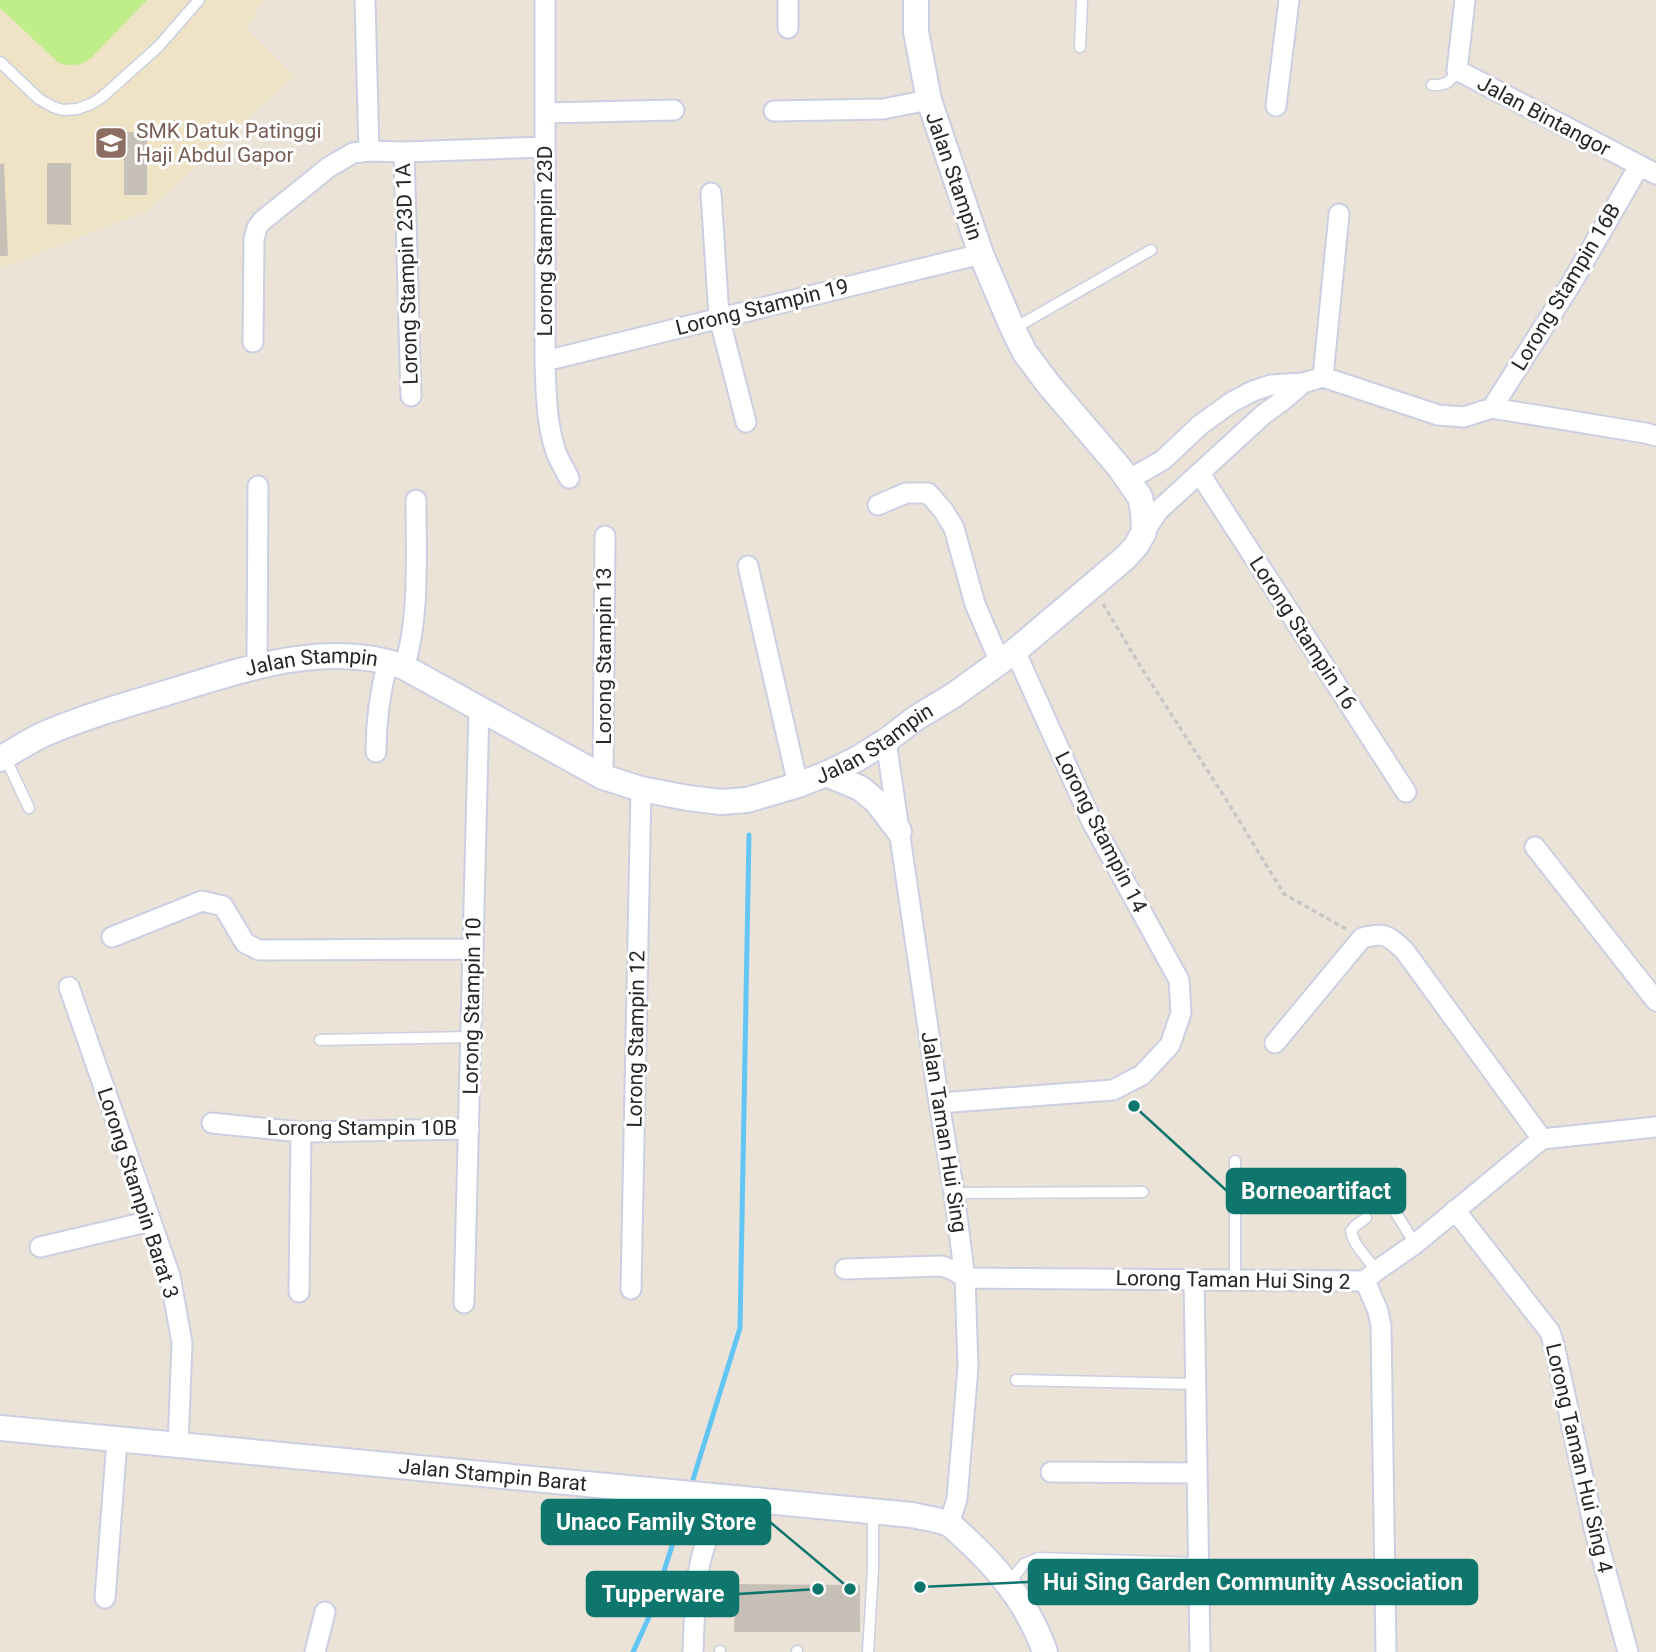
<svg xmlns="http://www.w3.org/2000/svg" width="1656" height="1652" viewBox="0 0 1656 1652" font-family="Roboto,sans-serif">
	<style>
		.education { fill: #eee3c5 }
		.pitch { fill: #beed8a }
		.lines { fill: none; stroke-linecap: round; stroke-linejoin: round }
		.stream { stroke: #63c5f4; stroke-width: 5 }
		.building { fill: #c6c0b7 }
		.service-casing { stroke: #cccfe1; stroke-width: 13 }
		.minor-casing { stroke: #cccfe1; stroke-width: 23 }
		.tertiary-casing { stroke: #cccfe1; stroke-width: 28 }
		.path { stroke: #c7c7c7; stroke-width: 3.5; stroke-dasharray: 5 3.5; stroke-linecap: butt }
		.service { stroke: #fff; stroke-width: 10 }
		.minor { stroke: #fff; stroke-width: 19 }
		.tertiary { stroke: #fff; stroke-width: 24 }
		.labels { text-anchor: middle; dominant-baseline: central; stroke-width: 6; stroke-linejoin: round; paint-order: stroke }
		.street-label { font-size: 21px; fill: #272727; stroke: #fff }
		.education-label { font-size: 21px; fill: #785e54; stroke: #fff; text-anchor: start }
		.leader { fill: none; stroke: #0f766e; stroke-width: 2.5 }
		.callout-dot { fill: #0f766e; stroke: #fff; stroke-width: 2.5 }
		.callout { fill: #0f766e; stroke: #0f766e; stroke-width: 2.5 }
		.callout-label { font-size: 23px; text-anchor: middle; font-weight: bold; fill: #fff }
	</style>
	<rect width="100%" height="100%" fill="#ebe3d7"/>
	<path class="education" d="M0 0H263L247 29 294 76 149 210 0 269Z"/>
	<path class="pitch" d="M0 0H147L91 58C80 66 73 67 59 63L0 8Z"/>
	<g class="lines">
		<path class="stream" d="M691 1486 740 1328 749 835
			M633 1652 650 1615 687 1499"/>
	</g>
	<path class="building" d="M124 132H147V195H124Z
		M4 163 8 256H0V164Z
		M47 163H71V225L47 224Z
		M735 1584 860 1585V1632H734Z"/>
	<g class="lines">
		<defs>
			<path id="service" d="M1080 47 1082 0
				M0 62 39 99 53 107 63 110 77 109 91 104 102 97 158 47 199 0
				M1432 85C1445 86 1451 82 1457 70
				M1013 329 1151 250
				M5 757 29 808
				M320 1040 471 1037
				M954 1193 1143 1192
				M1388 1200 1415 1244
				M1366 1218 1355 1226 1351 1231C1353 1245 1368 1258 1376 1271
				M1235 1280V1161
				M1016 1380 1195 1384
				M1008 1584 1024 1564 1038 1558 1200 1563
				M720 1652V1651
				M797 1652V1651
				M868 1652 873 1569V1513"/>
			<path id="minor" d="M365 0 369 151
				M545 0V361C546 391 546 423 556 452 559 461 565 469 569 478
				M788 0V28
				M1465 0 1457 70 1656 174
				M1276 106 1289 0
				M774 111 883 109 929 100
				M546 113 674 110
				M404 152 411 396
				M711 193 719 317 746 422
				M253 342 254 239 257 228 262 221 329 167 353 153 369 151 404 152 544 147
				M545 361 981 254
				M1323 377 1339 214
				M1492 408 1571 284 1639 166
				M1200 474 1406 792
				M1128 480 1163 460 1200 425 1232 402 1253 391 1271 385 1303 383
				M878 505 906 493H928L943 510 954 528 975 604 999 660
				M1144 532 1159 510 1264 414 1282 401 1303 383 1323 377 1438 415 1464 417 1492 408 1645 433 1656 436
				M748 566 798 785
				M257 665 258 486
				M404 667C420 619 416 551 416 500
				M886 741 939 1103 954 1193 965 1278 968 1367 957 1499 949 1524
				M376 752C376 720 380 691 388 661
				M603 777 605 536
				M1535 847 1656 1001
				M112 937 202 901 223 906 245 943 259 950 472 949
				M69 987 170 1276 182 1343 178 1446
				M1275 1043 1362 938C1384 932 1388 935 1404 950L1542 1139
				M939 1103 1113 1090 1142 1075 1170 1045 1181 1013 1179 980 1092 822 1015 651
				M212 1123 301 1132 469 1129
				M1455 1210 1550 1332 1555 1349 1595 1532 1628 1652
				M40 1247 151 1221
				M845 1269 942 1266 955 1271 965 1278 1365 1281 1376 1271 1415 1244 1542 1139 1656 1127
				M1194 1279C1195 1404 1199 1528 1200 1652
				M1365 1281 1378 1311 1381 1326 1386 1652
				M631 1289 641 789
				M299 1292 301 1132
				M464 1303 479 708
				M1051 1472 1197 1473
				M105 1598 117 1440
				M315 1652 325 1612
				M693 1652C695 1610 693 1552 719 1518 725 1511 732 1504 739 1498"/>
			<g id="tertiary">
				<path id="s1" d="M0 759C14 751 28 742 42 735 83 717 126 705 169 692 242 670 328 639 404 667L603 777 641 789 688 798 721 802 747 800 798 785 826 774 857 759 886 741 916 718 954 695 1015 651 1125 558 1136 546 1144 532 1143 511 1140 497 1119 467 1049 385 1025 353 1013 329 981 254 929 100 916 32V0"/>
				<path d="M826 774 860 788 877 802 899 831"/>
				<path id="s2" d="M0 1428 912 1515C923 1518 938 1519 949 1524 954 1527 960 1534 965 1538 999 1569 1030 1608 1045 1652"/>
			</g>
		</defs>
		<use href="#service" class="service-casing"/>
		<use href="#minor" class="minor-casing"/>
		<use href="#tertiary" class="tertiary-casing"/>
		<path class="path" d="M1103 604 1139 664 1224 796 1284 894 1348 930"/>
		<use href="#service" class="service"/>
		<use href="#minor" class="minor"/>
		<use href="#tertiary" class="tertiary"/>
	</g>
	<defs>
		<symbol id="school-square" viewBox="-11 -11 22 22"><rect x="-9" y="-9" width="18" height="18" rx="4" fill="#8d6e63" stroke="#fff"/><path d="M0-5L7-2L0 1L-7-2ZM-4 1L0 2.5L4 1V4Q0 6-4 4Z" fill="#fff"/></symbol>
	</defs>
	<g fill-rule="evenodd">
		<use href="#school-square" x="92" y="124" width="38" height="38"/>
	</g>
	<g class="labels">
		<g class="street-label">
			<text transform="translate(1544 116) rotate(28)">Jalan Bintangor</text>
			<text transform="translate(954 176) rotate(71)">Jalan Stampin</text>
			<text transform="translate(545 241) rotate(-90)">Lorong Stampin 23D</text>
			<text transform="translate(407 274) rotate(-92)">Lorong Stampin 23D 1A</text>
			<text transform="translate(1566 287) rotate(-59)">Lorong Stampin 16B</text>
			<text transform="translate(762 307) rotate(-14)">Lorong Stampin 19</text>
			<text transform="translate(1303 633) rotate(57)">Lorong Stampin 16</text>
			<text transform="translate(604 656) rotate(-90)">Lorong Stampin 13</text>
			<text stroke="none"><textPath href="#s1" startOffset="329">Jalan Stampin</textPath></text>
			<text stroke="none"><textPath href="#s1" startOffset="938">Jalan Stampin</textPath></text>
			<text transform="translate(1101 832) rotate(63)">Lorong Stampin 14</text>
			<text transform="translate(472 1006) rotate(-89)">Lorong Stampin 10</text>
			<text transform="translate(636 1039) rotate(-89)">Lorong Stampin 12</text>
			<text x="362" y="1128">Lorong Stampin 10B</text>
			<text transform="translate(944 1132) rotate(81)">Jalan Taman Hui Sing</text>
			<text transform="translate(138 1193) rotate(72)">Lorong Stampin Barat 3</text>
			<text transform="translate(1233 1280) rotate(1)">Lorong Taman Hui Sing 2</text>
			<text transform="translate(1579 1458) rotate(77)">Lorong Taman Hui Sing 4</text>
			<text stroke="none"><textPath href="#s2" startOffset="495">Jalan Stampin Barat</textPath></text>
		</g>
		<g class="education-label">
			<text x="136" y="131">SMK Datuk Patinggi<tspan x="136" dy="24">Haji Abdul Gapor</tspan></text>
		</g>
	</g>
	<path class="leader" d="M1134 1106L1227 1191M850 1589L770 1522M920 1587L1029 1582M818 1589L738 1594"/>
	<g class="callout-dot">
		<circle cx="1134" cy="1106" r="7"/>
		<circle cx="850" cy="1589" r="7"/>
		<circle cx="920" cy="1587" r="7"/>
		<circle cx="818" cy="1589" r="7"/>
	</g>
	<g class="callout">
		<rect x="1227" y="1169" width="178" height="44" rx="7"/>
		<rect x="542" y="1500" width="228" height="44" rx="7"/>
		<rect x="1029" y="1560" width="448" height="44" rx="7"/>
		<rect x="587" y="1572" width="151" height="44" rx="7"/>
	</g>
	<g class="callout-label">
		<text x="1316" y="1199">Borneoartifact</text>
		<text x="656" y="1530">Unaco Family Store</text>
		<text x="1253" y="1590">Hui Sing Garden Community Association</text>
		<text x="663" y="1602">Tupperware</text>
	</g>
</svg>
